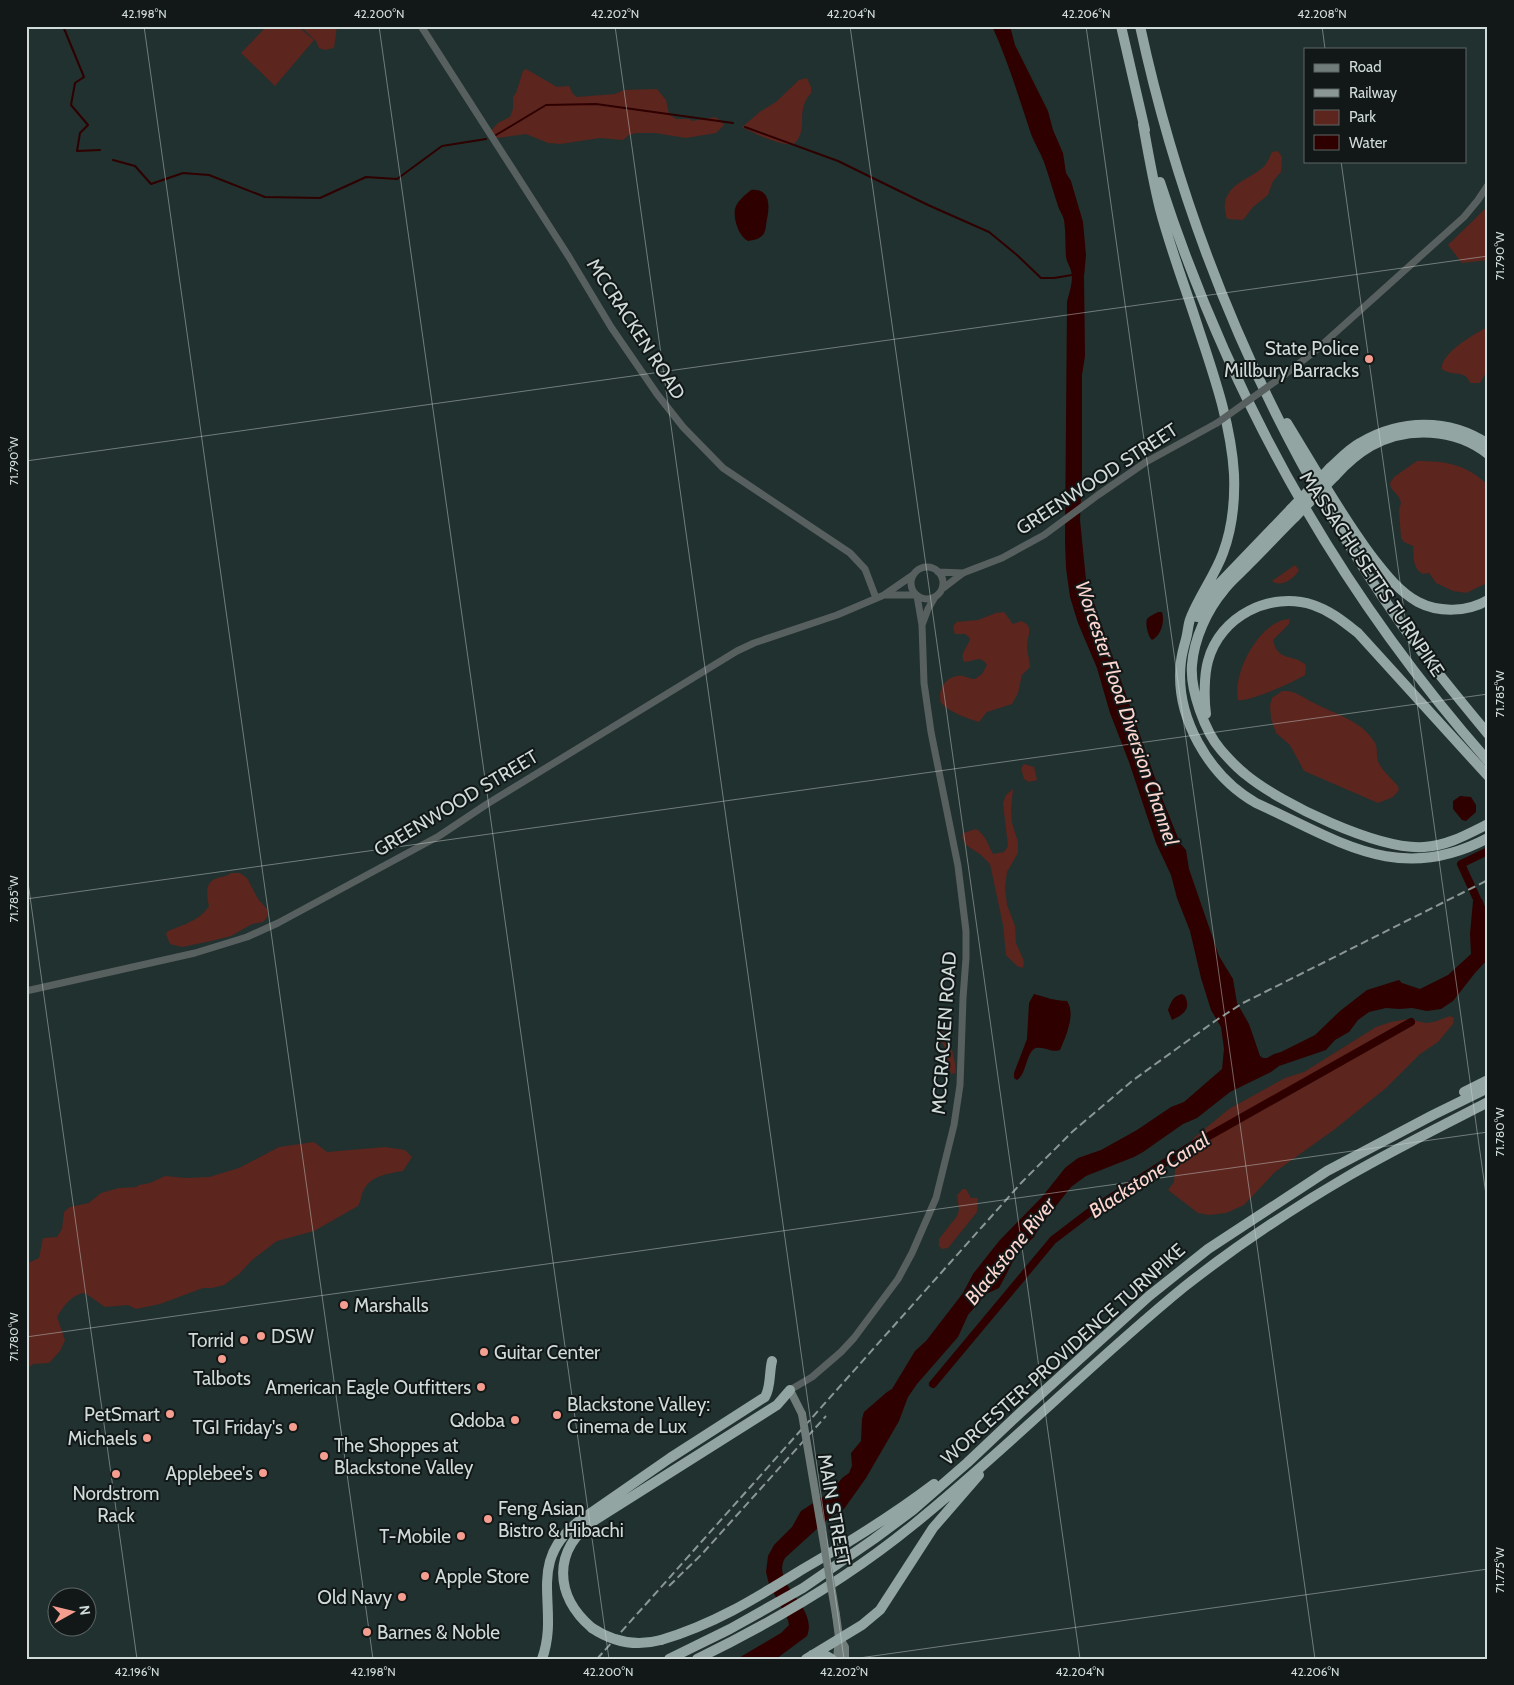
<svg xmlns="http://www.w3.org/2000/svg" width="1514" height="1685" viewBox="0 0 1514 1685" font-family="Cabin,sans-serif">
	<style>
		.green { fill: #5c251e }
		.water { fill: #2f0000 }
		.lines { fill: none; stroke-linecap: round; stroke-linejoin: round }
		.stream { stroke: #2f0000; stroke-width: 2 }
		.canal { stroke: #2f0000; stroke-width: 8 }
		.tertiary { stroke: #58605f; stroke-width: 7 }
		.secondary { stroke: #707c7a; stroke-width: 8 }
		.motorway { stroke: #92a5a2; stroke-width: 10 }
		.rail { stroke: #8a9795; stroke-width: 2; stroke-dasharray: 8 4; stroke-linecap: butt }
		.tertiary-bridge { stroke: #58605f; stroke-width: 7 }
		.secondary-bridge { stroke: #707c7a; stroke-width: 8 }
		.motorway-bridge { stroke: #92a5a2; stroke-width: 10 }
		.ticks { fill: none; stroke: #d0dad8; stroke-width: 1; stroke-opacity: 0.45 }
		.poi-dot { fill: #f59d8f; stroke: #111817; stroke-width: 2 }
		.labels { text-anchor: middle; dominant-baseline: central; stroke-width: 4; stroke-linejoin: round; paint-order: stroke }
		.street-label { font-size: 19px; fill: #d0dad8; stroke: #111817 }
		.poi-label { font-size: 19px; fill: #d0dad8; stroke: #111817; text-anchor: end }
		.water-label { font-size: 20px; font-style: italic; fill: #fed6d0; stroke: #111817 }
		.neatline { fill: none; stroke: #d0dad8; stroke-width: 2 }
		.ticks-label { font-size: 12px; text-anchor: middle; fill: #d0dad8 }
	</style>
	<rect width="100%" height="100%" fill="#21312f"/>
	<path class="green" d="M267 26H297L314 40 275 86 241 53Z
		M300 26H337L334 48 325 50 319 48 316 41Z
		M526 69 557 87 569 86 573 94 577 97 615 94 624 90 657 89 666 100 669 114 676 119H689L692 121 716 117 724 125 716 133 686 138 655 133H636L629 135 623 140 600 138 560 144 548 143 526 134 497 138 489 133 498 123 510 117 513 109V97L516 93 523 71Z
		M807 78 811 87V93C794 112 810 128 794 144 782 147 753 133 742 127L761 111 776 102 799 80Z
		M1278 151 1282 157 1281 172 1273 181 1268 195 1253 207 1243 220 1227 219C1226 214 1224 208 1225 203 1228 184 1249 179 1261 169 1267 165 1269 158 1272 152Z
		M1488 206V260L1462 263 1448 245Z
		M1487 327 1488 369 1480 383H1470C1466 369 1451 377 1442 369 1440 353 1475 334 1487 327Z
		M1417 461C1446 461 1466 464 1488 485L1487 583 1466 593 1453 591 1436 583 1429 573 1423 574C1412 568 1414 557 1413 546L1404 542 1401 538 1399 511 1401 503 1399 497 1391 488 1390 483 1394 477Z
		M1295 565 1299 570C1294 579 1281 588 1272 581Z
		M1004 612 1013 624 1021 621C1035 626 1027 635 1027 646 1027 653 1030 660 1030 667L1022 675 1018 693 1012 704 987 712 979 722C966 718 951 713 941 703 937 689 947 674 963 676 968 677 970 679 975 679L982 674 987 665C981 654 972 662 964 662 959 652 969 647 970 638L965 634H955L953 627 956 622 978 620 996 613Z
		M1290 619 1289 624 1273 640C1278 663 1293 653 1306 665L1305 675C1294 682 1249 702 1238 700 1232 673 1260 620 1290 619Z
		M1282 691C1295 690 1302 697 1314 703 1334 714 1362 720 1375 743 1378 748 1376 756 1378 761 1381 770 1392 779 1398 786L1399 790 1393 797 1378 803 1304 771 1290 745 1276 733 1271 719 1270 705 1272 698Z
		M1024 764 1034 767 1037 780 1029 782 1024 779 1021 768Z
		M1013 789 1011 809 1012 823 1018 842V853L1007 872 1005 887 1007 905 1015 926 1016 943 1024 961 1023 968 1017 966 1006 955 1003 925 990 864 981 855 966 845 962 838 963 833 976 829C986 835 988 845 993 854L1004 852 1008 846 1003 803 1006 795Z
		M231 873H240L247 878 258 899 267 909 268 916 263 922 252 924 231 936 211 941 182 947 170 944 166 934 168 931C183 925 201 920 209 906 207 897 204 884 215 879 222 876 224 878 231 873Z
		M1450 1016 1454 1018 1453 1024 1438 1042 1420 1054 1386 1088 1335 1129 1275 1172 1244 1205 1226 1213 1209 1215 1198 1213 1168 1190 1174 1182 1176 1160 1195 1137 1229 1109 1285 1078 1304 1072 1376 1027 1391 1022 1408 1019 1426 1023 1434 1022Z
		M940 1031H943C950 1035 956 1064 956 1073L951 1074 946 1050 940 1039Z
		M314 1142 327 1152 385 1147 405 1150 412 1157 403 1171C387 1174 371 1175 363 1191 361 1196 361 1201 358 1206L314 1231 277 1241 252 1260 239 1274 224 1285 212 1288H203L160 1304 136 1309 128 1305 105 1307 85 1293C72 1294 64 1306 57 1317L65 1340 60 1351 49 1363 33 1364 26 1370V1264L39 1258 43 1238 57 1237 62 1229 64 1212 70 1207 89 1203 101 1193 119 1188 137 1187 139 1185 150 1183 165 1176 186 1178 209 1177 239 1168 279 1147Z
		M963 1189H966L971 1198H978L977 1212 948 1248 942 1249 939 1246V1239L957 1216 959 1210 957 1195Z"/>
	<path class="water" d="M992 26H1010L1015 45 1048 111 1053 130 1063 153 1066 173 1071 181 1083 222 1086 255 1084 277 1085 356 1082 375V476L1080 520 1086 580 1162 798 1180 843 1186 850 1189 869 1219 956 1233 979 1237 1003 1249 1024 1260 1056 1263 1058H1267L1274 1054 1281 1052 1315 1035 1340 1011 1367 990 1399 980 1402 983 1420 989 1448 975 1471 954 1470 934 1473 901 1477 899H1482L1488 914V959L1475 973 1453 1001 1441 1009 1427 1011 1412 1008 1400 1009 1386 1008 1369 1012 1358 1020 1349 1032 1335 1040 1326 1050 1279 1066 1271 1072 1230 1092 1197 1118 1183 1124 1143 1152 1134 1157 1086 1176 1071 1187 1040 1226 1034 1237 1018 1252 999 1288 986 1294 968 1315 958 1337 917 1384 908 1397 899 1421 866 1478 844 1509 830 1517 785 1558C770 1585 819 1606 807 1636L776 1659H737L781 1633 789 1625 788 1620 769 1584 766 1572 768 1556 774 1545 792 1527 801 1511 832 1491 842 1478 849 1473 852 1466 851 1453 861 1441 862 1419 864 1412 887 1392 892 1389 915 1351 926 1341 963 1293 973 1274 999 1241 1042 1197 1065 1168 1078 1158 1101 1150 1137 1130 1171 1107 1184 1102 1222 1069 1224 1049 1221 1027 1211 1010 1201 978 1190 931 1177 898 1171 875 1156 843 1129 762 1110 713 1097 668 1078 623 1070 597 1066 568 1065 541 1067 302C1069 293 1074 280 1071 271 1070 266 1067 263 1066 257 1065 245 1066 232 1064 220 1063 215 1059 210 1058 206 1053 191 1049 176 1044 162 1040 152 1035 144 1031 134 1019 98 1008 61 992 26Z
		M751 190C770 188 770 205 767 219 766 224 766 231 763 235 759 239 754 240 748 241 739 237 733 219 735 209 737 201 745 195 751 190Z
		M1158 612H1162C1165 621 1161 636 1152 640 1148 636 1145 624 1147 619 1149 616 1155 614 1158 612Z
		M1460 796 1471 797 1476 805V812L1466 821 1462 820 1453 809V801Z
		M1034 994C1045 997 1055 1001 1067 1001 1076 1014 1066 1036 1060 1050 1052 1053 1044 1046 1036 1048 1026 1051 1027 1074 1017 1080L1014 1078V1073L1027 1039 1029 1003Z
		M1182 994 1185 996C1191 1009 1184 1014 1172 1020L1168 1010C1171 1002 1173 996 1182 994Z"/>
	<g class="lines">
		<path class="stream" d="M63 26 84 77 75 83 71 105 88 125 80 133 77 151 100 150
			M745 127 838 161 928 205 989 232 1017 255 1041 278H1054L1072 275
			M496 135 546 105 596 104 733 123
			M113 160 135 166 151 184 183 173 209 175 265 197 320 198 366 177 397 179 442 146 486 139"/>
		<path class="canal" d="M1479 909 1477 899 1461 864 1488 851
			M933 1384 1053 1240 1095 1208 1186 1149 1411 1022"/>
		<path class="tertiary" d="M421 26 569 257 611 327 657 394 683 427 723 468 850 553 865 569 876 598
			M1283 376 1315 351 1464 217 1478 200 1488 185
			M911 583a16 16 0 1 1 32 0a16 16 0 1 1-32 0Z
			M938 572 963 573
			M942 589 963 573 1002 558 1044 535 1098 495 1146 462 1217 423
			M884 595H915
			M922 625 928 609 935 597
			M26 991 195 953 247 937 278 923 439 836 487 804 737 651 754 643 837 615 884 595 913 575
			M790 1390 812 1377 841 1352 854 1338 898 1279 912 1253 936 1198 954 1125 960 1085 963 998 966 958V931L958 866 931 732 924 683 922 625 917 596"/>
		<path class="secondary" d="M790 1390 802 1414
			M836 1615 839 1637 845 1647V1659
			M837 1659 839 1637"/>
		<path class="motorway" d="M1121 26 1145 130
			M1140 26C1187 243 1274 442 1401 624 1428 662 1458 698 1488 734
			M1143 124C1148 152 1153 181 1160 209 1170 247 1184 284 1196 321 1212 370 1231 422 1234 474 1235 499 1232 529 1223 553 1215 575 1200 595 1191 617 1188 623 1188 632 1186 639 1184 646 1182 653 1181 661 1174 717 1209 776 1256 803 1338 840 1398 886 1488 838
			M1160 182C1230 398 1338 591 1488 761
			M1287 423C1314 467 1339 512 1370 554 1384 572 1398 591 1418 602 1439 613 1468 612 1488 600
			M1330 468C1340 459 1349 449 1360 443 1400 419 1449 418 1488 444
			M1335 476C1346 464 1357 454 1371 446 1407 426 1455 428 1488 454
			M1295 517C1280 532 1265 548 1250 563 1242 572 1231 580 1224 590 1207 610 1194 639 1192 665 1190 690 1205 732 1221 750 1228 758 1236 767 1245 774 1281 804 1378 850 1424 847 1447 846 1468 834 1488 824
			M1197 617 1218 585 1291 509
			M1206 714C1204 700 1204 675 1208 661 1220 616 1270 591 1313 605 1331 611 1344 622 1358 633L1488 776
			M1464 1092 1488 1080
			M592 1628C554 1596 552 1549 595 1520L777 1405 790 1390
			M661 1640C715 1624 756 1598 803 1569 848 1543 892 1516 934 1484
			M812 1655H825L832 1659
			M542 1659C561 1607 524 1564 579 1521L670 1458 765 1397C771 1387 769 1373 772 1361
			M669 1659 730 1629 803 1588 874 1539 913 1510 967 1463 1020 1413 1149 1296 1208 1249 1327 1171 1433 1115 1488 1088
			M697 1659C773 1622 847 1579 913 1525 1006 1450 1091 1363 1184 1287 1236 1246 1293 1208 1350 1175 1395 1149 1442 1126 1488 1102
			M806 1659 862 1625 880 1610 933 1528 979 1475"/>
		<path class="rail" d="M669 1586 702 1554 826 1416
			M597 1659 1022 1182 1072 1132 1132 1081 1215 1021 1243 1003 1488 880"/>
		<path class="tertiary-bridge" d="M1217 423 1283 376"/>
		<path class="secondary-bridge" d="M802 1414 836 1615"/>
		<path class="motorway-bridge" d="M1291 509 1330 468
			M1295 517 1335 476
			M592 1628C613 1642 635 1647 661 1640"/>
	</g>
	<path class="ticks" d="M144 26 373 1659M379 26 609 1659M615 26 844 1659M850 26 1080 1659M1086 26 1315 1659M1322 26 1325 49M1341 161 1488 1209M26 461 1488 256M26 868 137 1659M26 899 1488 694M26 1337 1488 1132M852 1659 1488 1569"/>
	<g class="poi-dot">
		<circle cx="1369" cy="359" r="5"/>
		<circle cx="344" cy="1305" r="5"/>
		<circle cx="261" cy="1336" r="5"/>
		<circle cx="244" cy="1340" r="5"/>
		<circle cx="484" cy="1352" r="5"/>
		<circle cx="222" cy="1359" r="5"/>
		<circle cx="481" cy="1387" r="5"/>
		<circle cx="170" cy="1414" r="5"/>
		<circle cx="557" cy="1415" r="5"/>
		<circle cx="515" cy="1420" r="5"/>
		<circle cx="293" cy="1427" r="5"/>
		<circle cx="147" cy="1438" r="5"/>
		<circle cx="324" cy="1456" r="5"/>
		<circle cx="263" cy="1473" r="5"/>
		<circle cx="116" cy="1474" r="5"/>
		<circle cx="488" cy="1519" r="5"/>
		<circle cx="461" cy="1536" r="5"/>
		<circle cx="425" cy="1576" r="5"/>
		<circle cx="402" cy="1597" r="5"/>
		<circle cx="367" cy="1632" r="5"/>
	</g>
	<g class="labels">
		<g class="street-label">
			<text transform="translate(636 329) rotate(57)">MCCRACKEN ROAD</text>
			<text transform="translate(1097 479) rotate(-33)">GREENWOOD STREET</text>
			<text transform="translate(1372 574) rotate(56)">MASSACHUSETTS TURNPIKE</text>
			<text transform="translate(456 803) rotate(-31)">GREENWOOD STREET</text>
			<text transform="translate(944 1033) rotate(-86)">MCCRACKEN ROAD</text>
			<text transform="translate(1063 1354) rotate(-42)">WORCESTER-PROVIDENCE TURNPIKE</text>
			<text transform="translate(834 1510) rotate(80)">MAIN STREET</text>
		</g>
		<g class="poi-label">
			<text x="1359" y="348">State Police<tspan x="1359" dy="22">Millbury Barracks</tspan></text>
			<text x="354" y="1305" text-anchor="start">Marshalls</text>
			<text x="271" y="1336" text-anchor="start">DSW</text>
			<text x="234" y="1340">Torrid</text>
			<text x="494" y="1352" text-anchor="start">Guitar Center</text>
			<text x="222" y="1378" text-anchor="middle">Talbots</text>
			<text x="471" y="1387">American Eagle Outfitters</text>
			<text x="567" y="1404" text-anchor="start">Blackstone Valley:<tspan x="567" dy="22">Cinema de Lux</tspan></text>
			<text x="160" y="1414">PetSmart</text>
			<text x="505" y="1420">Qdoba</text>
			<text x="283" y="1427">TGI Friday's</text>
			<text x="137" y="1438">Michaels</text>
			<text x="334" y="1445" text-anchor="start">The Shoppes at<tspan x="334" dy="22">Blackstone Valley</tspan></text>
			<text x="253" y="1473">Applebee's</text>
			<text x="116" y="1493" text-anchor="middle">Nordstrom<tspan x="116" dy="22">Rack</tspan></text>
			<text x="498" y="1508" text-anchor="start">Feng Asian<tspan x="498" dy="22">Bistro &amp; Hibachi</tspan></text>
			<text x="451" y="1536">T-Mobile</text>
			<text x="435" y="1576" text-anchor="start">Apple Store</text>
			<text x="392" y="1597">Old Navy</text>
			<text x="377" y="1632" text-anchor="start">Barnes &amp; Noble</text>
		</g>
		<g class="water-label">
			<text transform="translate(1127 713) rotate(71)">Worcester Flood Diversion Channel</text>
			<text transform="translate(1149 1175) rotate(-33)">Blackstone Canal</text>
			<text transform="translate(1010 1251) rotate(-51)">Blackstone River</text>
		</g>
	</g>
	<rect width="1514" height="1685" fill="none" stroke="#111817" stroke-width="55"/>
	<rect x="1304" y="48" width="162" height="115" fill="#111817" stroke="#5d6664"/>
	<rect x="1314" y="64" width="25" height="8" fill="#707c7a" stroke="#5d6664"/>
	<text x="1349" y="72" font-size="15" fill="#d0dad8">Road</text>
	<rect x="1314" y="89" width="25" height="8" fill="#8a9795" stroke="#5d6664"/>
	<text x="1349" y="98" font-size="15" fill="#d0dad8">Railway</text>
	<rect x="1314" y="110" width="25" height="15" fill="#5c251e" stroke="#5d6664"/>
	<text x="1349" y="122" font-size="15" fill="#d0dad8">Park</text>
	<rect x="1314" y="135" width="25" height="15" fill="#2f0000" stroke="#5d6664"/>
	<text x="1349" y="148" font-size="15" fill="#d0dad8">Water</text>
	<g transform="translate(72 1612) rotate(82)"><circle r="24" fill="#111817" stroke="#5d6664"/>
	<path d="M0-4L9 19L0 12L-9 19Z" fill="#f59d8f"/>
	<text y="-8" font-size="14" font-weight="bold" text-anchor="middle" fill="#d0dad8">N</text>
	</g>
	<rect x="28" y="28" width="1458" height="1630" class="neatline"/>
	<g class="ticks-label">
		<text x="144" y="18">42.198°N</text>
		<text x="379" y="18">42.200°N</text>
		<text x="615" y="18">42.202°N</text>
		<text x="851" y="18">42.204°N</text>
		<text x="1086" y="18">42.206°N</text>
		<text x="1322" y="18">42.208°N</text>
		<text transform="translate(1500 256) rotate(-90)" y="4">71.790°W</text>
		<text transform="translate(14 461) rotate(-90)" y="4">71.790°W</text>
		<text transform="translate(1500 694) rotate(-90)" y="4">71.785°W</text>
		<text transform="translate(14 899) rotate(-90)" y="4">71.785°W</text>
		<text transform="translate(1500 1132) rotate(-90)" y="4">71.780°W</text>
		<text transform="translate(14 1337) rotate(-90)" y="4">71.780°W</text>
		<text transform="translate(1500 1570) rotate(-90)" y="4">71.775°W</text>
		<text x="137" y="1676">42.196°N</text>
		<text x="373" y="1676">42.198°N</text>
		<text x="608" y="1676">42.200°N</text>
		<text x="844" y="1676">42.202°N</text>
		<text x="1080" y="1676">42.204°N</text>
		<text x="1315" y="1676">42.206°N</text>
	</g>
</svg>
